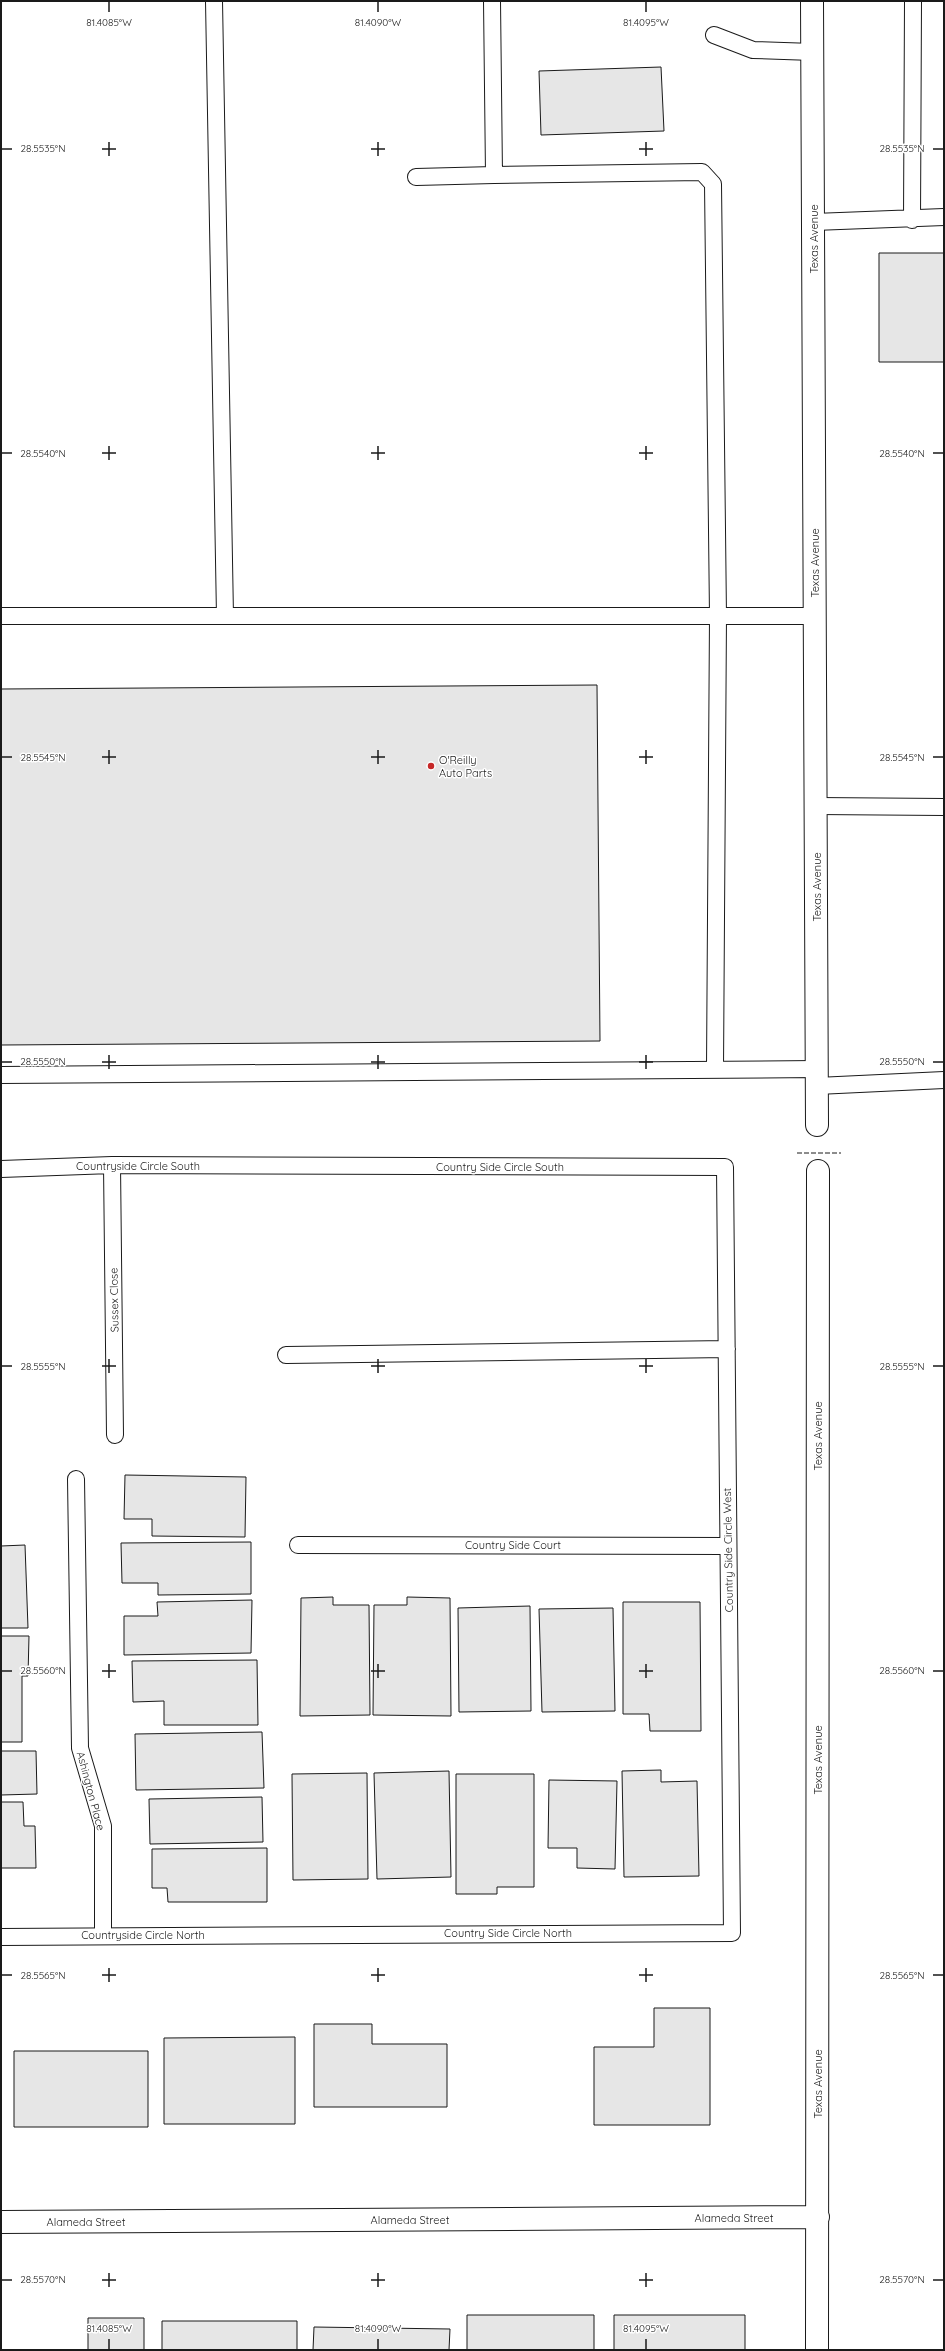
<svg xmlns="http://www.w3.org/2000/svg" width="945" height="2351" viewBox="0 0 945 2351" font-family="Quicksand,sans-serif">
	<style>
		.building { fill: #e6e6e6; stroke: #1a1a1a }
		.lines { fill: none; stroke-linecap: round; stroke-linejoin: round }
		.service-casing { stroke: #1a1a1a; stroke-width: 18 }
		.minor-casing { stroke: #1a1a1a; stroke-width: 24 }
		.service { stroke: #fff; stroke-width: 16 }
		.minor { stroke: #fff; stroke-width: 22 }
		.fence { stroke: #1a1a1a; stroke-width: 1; stroke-dasharray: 5 2; stroke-linecap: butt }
		.ticks { fill: none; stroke: #1a1a1a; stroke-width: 1.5 }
		.poi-dot { fill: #c62828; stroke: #fff; stroke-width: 1.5 }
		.labels { text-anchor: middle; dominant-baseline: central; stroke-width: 3; stroke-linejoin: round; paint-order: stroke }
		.street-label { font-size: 11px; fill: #1a1a1a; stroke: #fff }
		.poi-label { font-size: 11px; fill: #1a1a1a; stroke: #fff; text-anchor: start }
		.ticks-label { font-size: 10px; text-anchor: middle; fill: #1a1a1a; stroke: #fff; stroke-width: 3; stroke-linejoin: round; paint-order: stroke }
	</style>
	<rect width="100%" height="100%" fill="#fff"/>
	<path class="building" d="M661 67 664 131 541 135 539 71Z
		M879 253H944V362H879Z
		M597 685 600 1041 1 1045V689Z
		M125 1475 246 1477 245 1537 152 1536V1519H124Z
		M251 1542V1594L158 1595V1583H122L121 1543Z
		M25 1545 28 1628H1V1546Z
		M333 1597V1605H369L370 1715 300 1716 301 1598Z
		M407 1597 450 1598 451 1716 373 1715 374 1605H407Z
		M252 1600 251 1653 124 1655V1616H158L157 1602Z
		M623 1602H700L701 1731H650L649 1714H623Z
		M530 1606 531 1711 459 1712 458 1608Z
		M613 1608 615 1711 542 1712 539 1609Z
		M1 1636H29L28 1676H22V1742H1Z
		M257 1660 258 1725H164V1701L133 1702 132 1661Z
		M262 1732 264 1788 136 1790 135 1734Z
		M1 1751H36L37 1794 1 1795Z
		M661 1770V1782L697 1781 699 1876 624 1877 622 1771Z
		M449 1771 451 1877 377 1879 374 1773Z
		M367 1773 368 1879 293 1880 292 1774Z
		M456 1774H534V1887H497V1894H456Z
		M549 1780 617 1781 615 1869 577 1868V1848H548Z
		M262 1797 263 1842 150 1844 149 1799Z
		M1 1802H23L24 1826H35L36 1868H1Z
		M267 1848V1902H168L167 1888H152V1849Z
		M654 2008H710V2125H594V2047H654Z
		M314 2024H372V2044H447V2107H314Z
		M295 2037V2124H164V2038Z
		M14 2051H148V2127H14Z
		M467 2315H594V2350H467Z
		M614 2315H745V2350H614Z
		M88 2318H144V2350H88Z
		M162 2321H297V2350H162Z
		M314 2327 450 2329 449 2350H313Z"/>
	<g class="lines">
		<defs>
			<path id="service" d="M214 1 225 616
				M492 1 494 175 702 172 713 184 718 616 715 1069
				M714 35 753 50 813 52
				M416 177 494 175
				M912 220 913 1
				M814 222 944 217
				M1 616H815
				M816 806 944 807
				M1 1075 817 1069
				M817 1086 944 1080
				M112 1165 115 1435
				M1 1169 112 1165 725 1167 732 1933 1 1937
				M286 1355 727 1349
				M76 1479 80 1748 103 1826V1935
				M298 1545 728 1546"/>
			<path id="minor" d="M812 1 817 1125
				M1 2222 818 2217
				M817 2350 818 1171"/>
		</defs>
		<use href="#service" class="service-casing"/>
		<use href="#minor" class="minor-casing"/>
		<use href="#service" class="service"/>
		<use href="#minor" class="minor"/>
		<path class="fence" d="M797 1153H841"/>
	</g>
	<path class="ticks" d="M109 2V12M378 2V12M646 2V12M109 142V156M378 142V156M646 142V156M2 149H12M102 149H116M371 149H385M639 149H653M933 149H943M109 446V460M378 446V460M646 446V460M2 453H12M102 453H116M371 453H385M639 453H653M933 453H943M109 750V764M378 750V764M646 750V764M2 757H12M102 757H116M371 757H385M639 757H653M933 757H943M109 1055V1069M378 1055V1069M646 1055V1069M2 1062H12M102 1062H116M371 1062H385M639 1062H653M933 1062H943M109 1359V1373M378 1359V1373M646 1359V1373M2 1366H12M102 1366H116M371 1366H385M639 1366H653M933 1366H943M109 1664V1678M378 1664V1678M646 1664V1678M2 1671H12M102 1671H116M371 1671H385M639 1671H653M933 1671H943M109 1968V1982M378 1968V1982M646 1968V1982M2 1975H12M102 1975H116M371 1975H385M639 1975H653M933 1975H943M109 2273V2287M378 2273V2287M646 2273V2287M2 2280H12M102 2280H116M371 2280H385M639 2280H653M933 2280H943M109 2339V2349M378 2339V2349M646 2339V2349"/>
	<circle class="poi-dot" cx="431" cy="766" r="4"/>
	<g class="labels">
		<g class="street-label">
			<text transform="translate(814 239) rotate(-90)">Texas Avenue</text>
			<text transform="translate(815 563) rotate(-90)">Texas Avenue</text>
			<text transform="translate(817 887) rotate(-90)">Texas Avenue</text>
			<text x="138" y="1166">Countryside Circle South</text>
			<text x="500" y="1167">Country Side Circle South</text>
			<text transform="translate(114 1300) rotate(-91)">Sussex Close</text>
			<text transform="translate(818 1436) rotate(-90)">Texas Avenue</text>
			<text x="513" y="1545">Country Side Court</text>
			<text transform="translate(728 1550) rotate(-91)">Country Side Circle West</text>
			<text transform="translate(818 1760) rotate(-90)">Texas Avenue</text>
			<text transform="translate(91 1791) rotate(75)">Ashington Place</text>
			<text x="508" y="1933">Country Side Circle North</text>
			<text x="143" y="1935">Countryside Circle North</text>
			<text transform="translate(818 2084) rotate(-90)">Texas Avenue</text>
			<text x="734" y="2218">Alameda Street</text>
			<text x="410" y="2220">Alameda Street</text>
			<text x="86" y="2222">Alameda Street</text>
		</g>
		<g class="poi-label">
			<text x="439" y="760">O'Reilly<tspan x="439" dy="13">Auto Parts</tspan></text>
		</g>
	</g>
	<g class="ticks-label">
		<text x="109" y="26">81.4085°W</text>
		<text x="378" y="26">81.4090°W</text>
		<text x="646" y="26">81.4095°W</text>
		<text x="902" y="152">28.5535°N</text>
		<text x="43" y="152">28.5535°N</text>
		<text x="902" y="457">28.5540°N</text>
		<text x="43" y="457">28.5540°N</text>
		<text x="902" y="761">28.5545°N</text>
		<text x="43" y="761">28.5545°N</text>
		<text x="902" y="1065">28.5550°N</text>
		<text x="43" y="1065">28.5550°N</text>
		<text x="902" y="1370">28.5555°N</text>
		<text x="43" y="1370">28.5555°N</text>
		<text x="902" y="1674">28.5560°N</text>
		<text x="43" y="1674">28.5560°N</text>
		<text x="902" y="1979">28.5565°N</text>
		<text x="43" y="1979">28.5565°N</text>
		<text x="43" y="2283">28.5570°N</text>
		<text x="902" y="2283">28.5570°N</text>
		<text x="109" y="2332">81.4085°W</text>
		<text x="378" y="2332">81.4090°W</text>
		<text x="646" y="2332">81.4095°W</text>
	</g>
	<rect width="945" height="2351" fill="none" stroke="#1a1a1a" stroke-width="4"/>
</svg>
